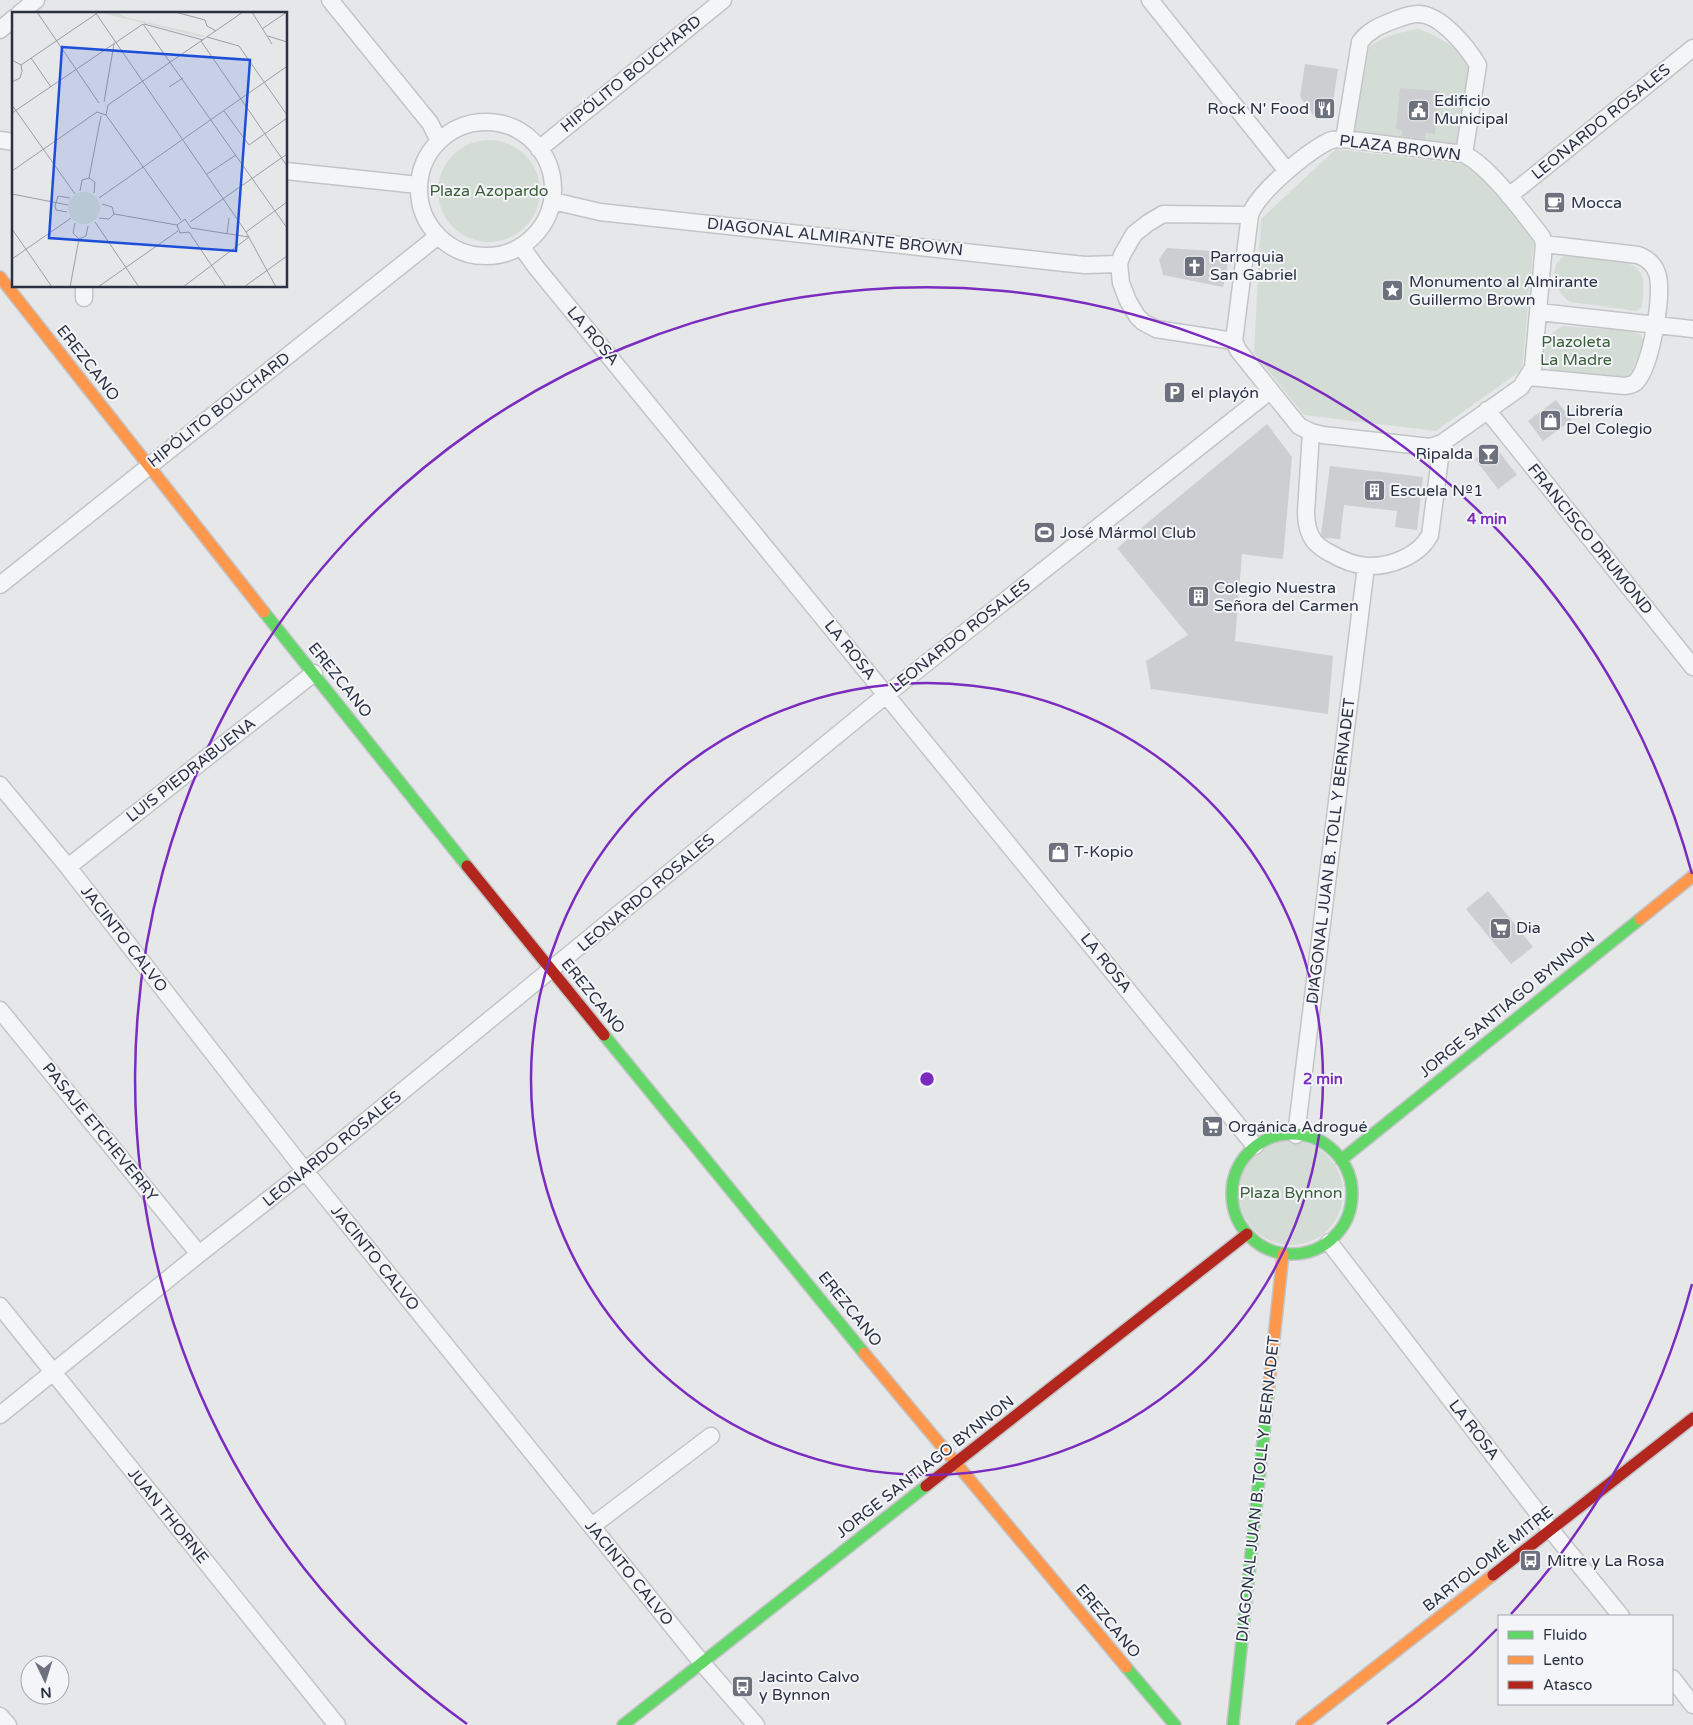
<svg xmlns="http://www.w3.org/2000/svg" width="1693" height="1725" viewBox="0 0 1693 1725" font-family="'Varela Round',sans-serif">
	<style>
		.green { fill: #d4ddd5 }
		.building { fill: #ccced2 }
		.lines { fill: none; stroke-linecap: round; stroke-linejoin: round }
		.street-casing { stroke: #c2c4c7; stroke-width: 19 }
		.fast-casing { stroke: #c2c4c7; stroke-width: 14 }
		.slow-casing { stroke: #c2c4c7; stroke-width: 14 }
		.jam-casing { stroke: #c2c4c7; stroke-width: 14 }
		.street { stroke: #f4f5f6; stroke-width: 16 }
		.fast { stroke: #63d668; stroke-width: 11 }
		.slow { stroke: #ff974d; stroke-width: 11 }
		.jam { stroke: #b3261e; stroke-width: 11 }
		.ring { fill: none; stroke: #7b2cbf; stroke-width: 2.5 }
		.labels { text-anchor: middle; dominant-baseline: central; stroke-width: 4; stroke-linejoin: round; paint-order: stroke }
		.street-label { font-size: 16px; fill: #2b3143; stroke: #f3f5f8 }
		.poi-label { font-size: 16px; fill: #2b3143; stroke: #f3f5f8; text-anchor: start }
		.park-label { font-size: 16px; fill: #3c5f39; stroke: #f3f5f8 }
		.inset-road { fill: none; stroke: #9b9ea7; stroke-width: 1 }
		.view { fill: #1d4ed8; fill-opacity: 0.15; stroke: #1d4ed8; stroke-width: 2.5 }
		.inset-edge { fill: none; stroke: #2b3143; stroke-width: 2.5 }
		.centre { fill: #7b2cbf; stroke: #f3f5f8; stroke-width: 2.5 }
		.ring-label { font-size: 15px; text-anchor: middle; font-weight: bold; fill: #7b2cbf; stroke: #f3f5f8; stroke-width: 4; stroke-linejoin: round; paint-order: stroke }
	</style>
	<rect width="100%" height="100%" fill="#e5e7e9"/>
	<path class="green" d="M1419 29C1434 35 1456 45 1465 60 1467 63 1468 68 1469 72L1458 150 1353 137 1369 47C1384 36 1400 32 1419 29Z
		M438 191a51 51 0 1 1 102 0a51 51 0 1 1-102 0Z
		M1336 149 1471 165 1534 241 1522 370 1436 431 1304 415 1254 353 1261 219Z
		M1566 255 1628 263C1649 272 1643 288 1642 307L1637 311 1570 302C1554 291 1546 266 1566 255Z
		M1563 326 1630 331 1641 335 1644 343 1631 373 1625 379 1557 373C1534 363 1542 335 1563 326Z
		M1239 1193a52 52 0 1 1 104 0a52 52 0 1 1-104 0Z"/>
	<path class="building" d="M1305 64 1338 69 1332 108 1317 120 1300 97Z
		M1400 88 1439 91 1435 134 1425 133V139L1402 136V130L1396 129Z
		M1167 248 1228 252 1227 272 1223 287 1163 275 1159 259Z
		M1556 400 1572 420 1543 441 1528 421Z
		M1267 424 1292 457 1283 559 1242 554 1235 641 1333 656 1328 714 1151 689 1146 661 1188 635 1117 548Z
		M1494 445 1517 475 1498 489 1475 459Z
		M1330 466 1423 477 1417 530 1395 527 1397 511 1344 505 1340 539 1324 538 1321 534Z
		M1488 891 1533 947 1511 964 1466 909Z"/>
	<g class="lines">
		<defs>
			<path id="street" d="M330 0 430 123 439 141
				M1150 0 1287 171
				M19 14 36 0
				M0 30 14 18
				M419 189a67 67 0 1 1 134 0a67 67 0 1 1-134 0Z
				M1344 139 1464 154C1490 167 1523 213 1542 237L1544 244 1533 368 1521 387 1442 443 1430 447 1323 435 1311 432 1299 426 1238 350 1234 341 1250 215C1258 192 1307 152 1329 141 1333 139 1339 139 1344 139Z
				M1344 139 1360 42C1368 31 1379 26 1392 21 1400 18 1409 14 1418 14 1441 14 1467 47 1478 65L1464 154
				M0 140 14 142
				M539 149 723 0
				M286 171 418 185
				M1509 196 1693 48
				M553 201 600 212 1065 263 1085 265 1119 264
				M521 246 536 267 1255 1146
				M84 298V286
				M1539 312 1693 329
				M1234 341 1156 329 1143 322 1137 316 1128 301 1121 283 1119 264 1122 255 1134 234 1148 223 1163 214 1250 215
				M1529 377 1625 386C1629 385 1633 385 1636 382 1651 367 1664 293 1657 273 1654 264 1646 258 1638 255L1544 244
				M1487 410 1693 667
				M1311 432 1306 512C1306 522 1308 533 1314 541 1319 547 1324 550 1330 553 1340 559 1355 565 1367 566 1390 567 1419 556 1430 535L1442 443
				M0 585 438 236
				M0 785 68 867 305 1171 702 1663 756 1725
				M68 867 314 673
				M0 1010 199 1254
				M1296 1135 1366 566
				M1329 1242 1551 1530 1621 1616
				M0 1306 337 1725
				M0 1415 199 1254 305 1171 886 695 1270 391
				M592 1526 711 1436
				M1672 1678 1693 1705
				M0 1716 8 1725"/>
			<path id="fast" d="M264 612 467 866
				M604 1035 864 1353
				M1232 1194a60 60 0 1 1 120 0a60 60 0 1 1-120 0Z
				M1341 1160 1640 919
				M1126 1667 1175 1725
				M623 1725 926 1486
				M1233 1725 1268 1394"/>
			<path id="slow" d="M0 277 264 612
				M1640 919 1693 876
				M864 1353 1126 1667
				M1268 1394 1283 1254
				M1302 1725 1493 1575"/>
			<path id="jam" d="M467 866 604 1035
				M926 1486 1247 1234
				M1493 1575 1693 1418"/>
		</defs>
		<use href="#street" class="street-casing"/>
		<use href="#fast" class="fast-casing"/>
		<use href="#slow" class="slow-casing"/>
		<use href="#jam" class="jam-casing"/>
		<use href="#street" class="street"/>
		<use href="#fast" class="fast"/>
		<use href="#slow" class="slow"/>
		<use href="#jam" class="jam"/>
	</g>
	<g class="ring">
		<circle cx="927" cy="1079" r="396"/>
		<path d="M1692 1284A792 792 0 0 1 1511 1614M1497 1629A792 792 0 0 1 1387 1724M467 1724A792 792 0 1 1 1692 874"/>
	</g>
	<defs>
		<symbol id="restaurant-square" viewBox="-11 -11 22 22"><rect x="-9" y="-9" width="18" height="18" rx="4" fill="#6c717d" stroke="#f3f5f8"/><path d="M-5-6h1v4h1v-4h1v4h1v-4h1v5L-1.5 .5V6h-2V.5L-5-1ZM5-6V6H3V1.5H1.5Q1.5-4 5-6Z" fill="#fff"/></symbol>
		<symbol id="civic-square" viewBox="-11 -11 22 22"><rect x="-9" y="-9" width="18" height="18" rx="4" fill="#6c717d" stroke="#f3f5f8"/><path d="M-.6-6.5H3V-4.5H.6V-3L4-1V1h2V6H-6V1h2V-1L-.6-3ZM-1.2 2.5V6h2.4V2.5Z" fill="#fff"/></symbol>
		<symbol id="cafe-square" viewBox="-11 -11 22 22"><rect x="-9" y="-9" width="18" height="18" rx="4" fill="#6c717d" stroke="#f3f5f8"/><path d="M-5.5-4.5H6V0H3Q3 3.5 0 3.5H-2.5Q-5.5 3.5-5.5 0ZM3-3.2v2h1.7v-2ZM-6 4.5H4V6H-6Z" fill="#fff"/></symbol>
		<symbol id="church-square" viewBox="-11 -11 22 22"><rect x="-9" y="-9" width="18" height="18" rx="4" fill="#6c717d" stroke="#f3f5f8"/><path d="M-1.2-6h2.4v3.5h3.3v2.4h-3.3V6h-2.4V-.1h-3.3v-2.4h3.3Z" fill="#fff"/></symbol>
		<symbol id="sight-square" viewBox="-11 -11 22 22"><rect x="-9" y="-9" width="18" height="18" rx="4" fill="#6c717d" stroke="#f3f5f8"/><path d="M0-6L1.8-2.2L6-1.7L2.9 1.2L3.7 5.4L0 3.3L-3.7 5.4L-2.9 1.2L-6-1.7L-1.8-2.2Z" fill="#fff"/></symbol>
		<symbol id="parking-square" viewBox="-11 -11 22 22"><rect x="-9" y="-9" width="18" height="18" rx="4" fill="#6c717d" stroke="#f3f5f8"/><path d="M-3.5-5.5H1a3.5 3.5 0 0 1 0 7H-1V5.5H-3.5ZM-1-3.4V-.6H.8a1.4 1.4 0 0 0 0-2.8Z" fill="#fff"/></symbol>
		<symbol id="shop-square" viewBox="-11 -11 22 22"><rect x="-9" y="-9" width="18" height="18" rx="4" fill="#6c717d" stroke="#f3f5f8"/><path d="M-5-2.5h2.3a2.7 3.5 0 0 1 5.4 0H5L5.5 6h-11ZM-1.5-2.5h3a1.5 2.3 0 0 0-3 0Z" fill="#fff"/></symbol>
		<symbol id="bar-square" viewBox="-11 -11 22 22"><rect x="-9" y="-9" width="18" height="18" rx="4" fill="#6c717d" stroke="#f3f5f8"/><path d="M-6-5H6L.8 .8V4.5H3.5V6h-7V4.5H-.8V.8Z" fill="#fff"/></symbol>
		<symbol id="building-square" viewBox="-11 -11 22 22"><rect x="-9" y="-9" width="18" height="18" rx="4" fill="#6c717d" stroke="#f3f5f8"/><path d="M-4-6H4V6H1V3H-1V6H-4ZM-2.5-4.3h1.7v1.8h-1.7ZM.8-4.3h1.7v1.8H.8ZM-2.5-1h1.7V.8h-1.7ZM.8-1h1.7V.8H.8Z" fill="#fff"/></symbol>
		<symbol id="stadium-square" viewBox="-11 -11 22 22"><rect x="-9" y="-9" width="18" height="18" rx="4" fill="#6c717d" stroke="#f3f5f8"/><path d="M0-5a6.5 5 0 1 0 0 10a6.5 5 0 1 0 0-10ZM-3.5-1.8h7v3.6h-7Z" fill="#fff"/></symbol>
		<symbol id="supermarket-square" viewBox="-11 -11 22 22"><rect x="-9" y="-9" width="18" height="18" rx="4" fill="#6c717d" stroke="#f3f5f8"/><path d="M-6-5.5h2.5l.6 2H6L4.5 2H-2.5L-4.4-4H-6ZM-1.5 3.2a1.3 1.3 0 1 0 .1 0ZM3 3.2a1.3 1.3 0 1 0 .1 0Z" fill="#fff"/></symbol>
		<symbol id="bus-square" viewBox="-11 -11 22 22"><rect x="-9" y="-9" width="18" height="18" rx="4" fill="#6c717d" stroke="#f3f5f8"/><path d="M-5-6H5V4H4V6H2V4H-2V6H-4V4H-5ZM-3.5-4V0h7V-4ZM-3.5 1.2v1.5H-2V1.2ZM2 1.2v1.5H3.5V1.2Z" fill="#fff"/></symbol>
	</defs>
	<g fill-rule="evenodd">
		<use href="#restaurant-square" x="1312" y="96" width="25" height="25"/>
		<use href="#civic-square" x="1406" y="98" width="25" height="25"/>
		<use href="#cafe-square" x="1542" y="190" width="25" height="25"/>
		<use href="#church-square" x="1182" y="254" width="25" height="25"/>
		<use href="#sight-square" x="1380" y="278" width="25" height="25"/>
		<use href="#parking-square" x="1162" y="380" width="25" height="25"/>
		<use href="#shop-square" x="1538" y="408" width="25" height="25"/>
		<use href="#bar-square" x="1476" y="442" width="25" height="25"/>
		<use href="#building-square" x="1362" y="478" width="25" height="25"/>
		<use href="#stadium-square" x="1032" y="520" width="25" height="25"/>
		<use href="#building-square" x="1186" y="584" width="25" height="25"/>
		<use href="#shop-square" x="1046" y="840" width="25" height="25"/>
		<use href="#supermarket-square" x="1488" y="916" width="25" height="25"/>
		<use href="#supermarket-square" x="1200" y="1114" width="25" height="25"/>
		<use href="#bus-square" x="1518" y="1548" width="25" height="25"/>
		<use href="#bus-square" x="730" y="1674" width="25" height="25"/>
	</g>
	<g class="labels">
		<g class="street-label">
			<text transform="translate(631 74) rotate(-39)">HIPÓLITO BOUCHARD</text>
			<text transform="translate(1601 122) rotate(-39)">LEONARDO ROSALES</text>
			<text transform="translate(1400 148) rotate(7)">PLAZA BROWN</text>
			<text transform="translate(835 237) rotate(6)">DIAGONAL ALMIRANTE BROWN</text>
			<text transform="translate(593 336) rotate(50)">LA ROSA</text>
			<text transform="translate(88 363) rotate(52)">EREZCANO</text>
			<text transform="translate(219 410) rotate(-38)">HIPÓLITO BOUCHARD</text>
			<text transform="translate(1590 539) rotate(51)">FRANCISCO DRUMOND</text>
			<text transform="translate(960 636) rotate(-38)">LEONARDO ROSALES</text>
			<text transform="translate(850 650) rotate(51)">LA ROSA</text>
			<text transform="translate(340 680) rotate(51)">EREZCANO</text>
			<text transform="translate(191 770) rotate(-38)">LUIS PIEDRABUENA</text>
			<text transform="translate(1331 851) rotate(-83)">DIAGONAL JUAN B. TOLL Y BERNADET</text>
			<text transform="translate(646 893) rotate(-40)">LEONARDO ROSALES</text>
			<text transform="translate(124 939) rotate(52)">JACINTO CALVO</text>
			<text transform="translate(1106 963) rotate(51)">LA ROSA</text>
			<text transform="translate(593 996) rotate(51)">EREZCANO</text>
			<text transform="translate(1507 1005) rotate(-39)">JORGE SANTIAGO BYNNON</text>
			<text transform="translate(100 1132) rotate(51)">PASAJE ETCHEVERRY</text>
			<text transform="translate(332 1149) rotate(-39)">LEONARDO ROSALES</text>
			<text transform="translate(375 1258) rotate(51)">JACINTO CALVO</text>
			<text transform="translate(850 1309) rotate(51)">EREZCANO</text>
			<text transform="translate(1474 1430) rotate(52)">LA ROSA</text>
			<text transform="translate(925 1467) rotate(-38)">JORGE SANTIAGO BYNNON</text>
			<text transform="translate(1258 1489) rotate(-84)">DIAGONAL JUAN B. TOLL Y BERNADET</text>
			<text transform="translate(168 1516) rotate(51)">JUAN THORNE</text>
			<text transform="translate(1488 1559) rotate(-38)">BARTOLOMÉ MITRE</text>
			<text transform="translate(629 1573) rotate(51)">JACINTO CALVO</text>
			<text transform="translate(1108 1621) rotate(50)">EREZCANO</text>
		</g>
		<g class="poi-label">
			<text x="1434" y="101">Edificio<tspan x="1434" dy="18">Municipal</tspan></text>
			<text x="1309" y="109" text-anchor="end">Rock N' Food</text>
			<text x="1571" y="203">Mocca</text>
			<text x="1210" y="257">Parroquia<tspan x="1210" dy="18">San Gabriel</tspan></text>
			<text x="1409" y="282">Monumento al Almirante<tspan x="1409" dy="18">Guillermo Brown</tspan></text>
			<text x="1191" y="393">el playón</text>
			<text x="1566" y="411">Librería<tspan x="1566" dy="18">Del Colegio</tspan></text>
			<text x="1473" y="454" text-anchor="end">Ripalda</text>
			<text x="1390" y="491">Escuela Nº1</text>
			<text x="1060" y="533">José Mármol Club</text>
			<text x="1214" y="588">Colegio Nuestra<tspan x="1214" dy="18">Señora del Carmen</tspan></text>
			<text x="1074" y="852">T-Kopio</text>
			<text x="1516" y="928">Dia</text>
			<text x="1228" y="1127">Orgánica Adrogué</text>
			<text x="1547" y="1561">Mitre y La Rosa</text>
			<text x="759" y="1677">Jacinto Calvo<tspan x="759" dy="18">y Bynnon</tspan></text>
		</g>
		<g class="park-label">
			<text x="489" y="191">Plaza Azopardo</text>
			<text x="1576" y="342">Plazoleta<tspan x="1576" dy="18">La Madre</tspan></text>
			<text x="1291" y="1193">Plaza Bynnon</text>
		</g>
	</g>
	<g transform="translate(12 12)">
		<rect width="275" height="275" fill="#e5e7e9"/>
		<path d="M86 0H106L113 5 194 24 190 25ZM56 196a16 16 0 1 1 32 0a16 16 0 1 1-32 0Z" fill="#d4ddd5"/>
		<path class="inset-road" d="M25 0 87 91M83 0 234 220 264 275M163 0 193 8 195 14 204 19M240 0 260 32M131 12 275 216M132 12 191 28M250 17 275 0M256 24 275 30M195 25 227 34 275 103M189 29 275 154M19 46 39 75M0 48 9 53 10 59 8 66 0 70M9 53 84 2M157 75 171 66M92 90 102 32M0 93 63 182M96 93 231 0M212 99 237 133 275 106M85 100 94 103 96 93M0 101 131 12M94 103 169 208M0 159 85 100M195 162 224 143M77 166 89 104M77 166 83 170 82 181M68 179 70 168 77 166M0 182 56 193M87 186 274 55M90 192 100 195 102 202M55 200 44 198 43 194 46 184 58 186M102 202 165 213M87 206 97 207 102 202M83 210 127 275M178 210 275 142M63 211 61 221 67 227M165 213 168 221 177 220M165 213 173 207 179 216M179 216 237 225M0 217 40 275M177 220 214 275M234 220 275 190M215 222 217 206M67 227 74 224 76 214M0 247 59 206M58 275 67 227M86 275 166 219M171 275 237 225M232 275 275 244"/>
		<path class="view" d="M50 35 238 48 224 239 37 226Z"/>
		<rect width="275" height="275" class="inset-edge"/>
	</g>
	<circle cx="927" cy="1079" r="8" class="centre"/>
	<g class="ring-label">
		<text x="1487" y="524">4 min</text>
		<text x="1323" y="1084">2 min</text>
	</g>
	<rect x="1498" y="1615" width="175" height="90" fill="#f3f5f8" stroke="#a3a7b0"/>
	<rect x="1508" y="1631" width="25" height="8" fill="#63d668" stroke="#a3a7b0"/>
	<text x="1543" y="1640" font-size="15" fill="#2b3143">Fluido</text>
	<rect x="1508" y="1656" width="25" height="8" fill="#ff974d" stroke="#a3a7b0"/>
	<text x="1543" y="1665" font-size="15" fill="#2b3143">Lento</text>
	<rect x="1508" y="1681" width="25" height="8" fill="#b3261e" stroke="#a3a7b0"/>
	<text x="1543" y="1690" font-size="15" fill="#2b3143">Atasco</text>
	<g transform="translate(45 1680) rotate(176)"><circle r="24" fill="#f3f5f8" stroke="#a3a7b0"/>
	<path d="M0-4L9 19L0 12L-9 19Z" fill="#6c717d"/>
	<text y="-8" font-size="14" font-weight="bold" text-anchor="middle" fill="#2b3143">N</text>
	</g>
</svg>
